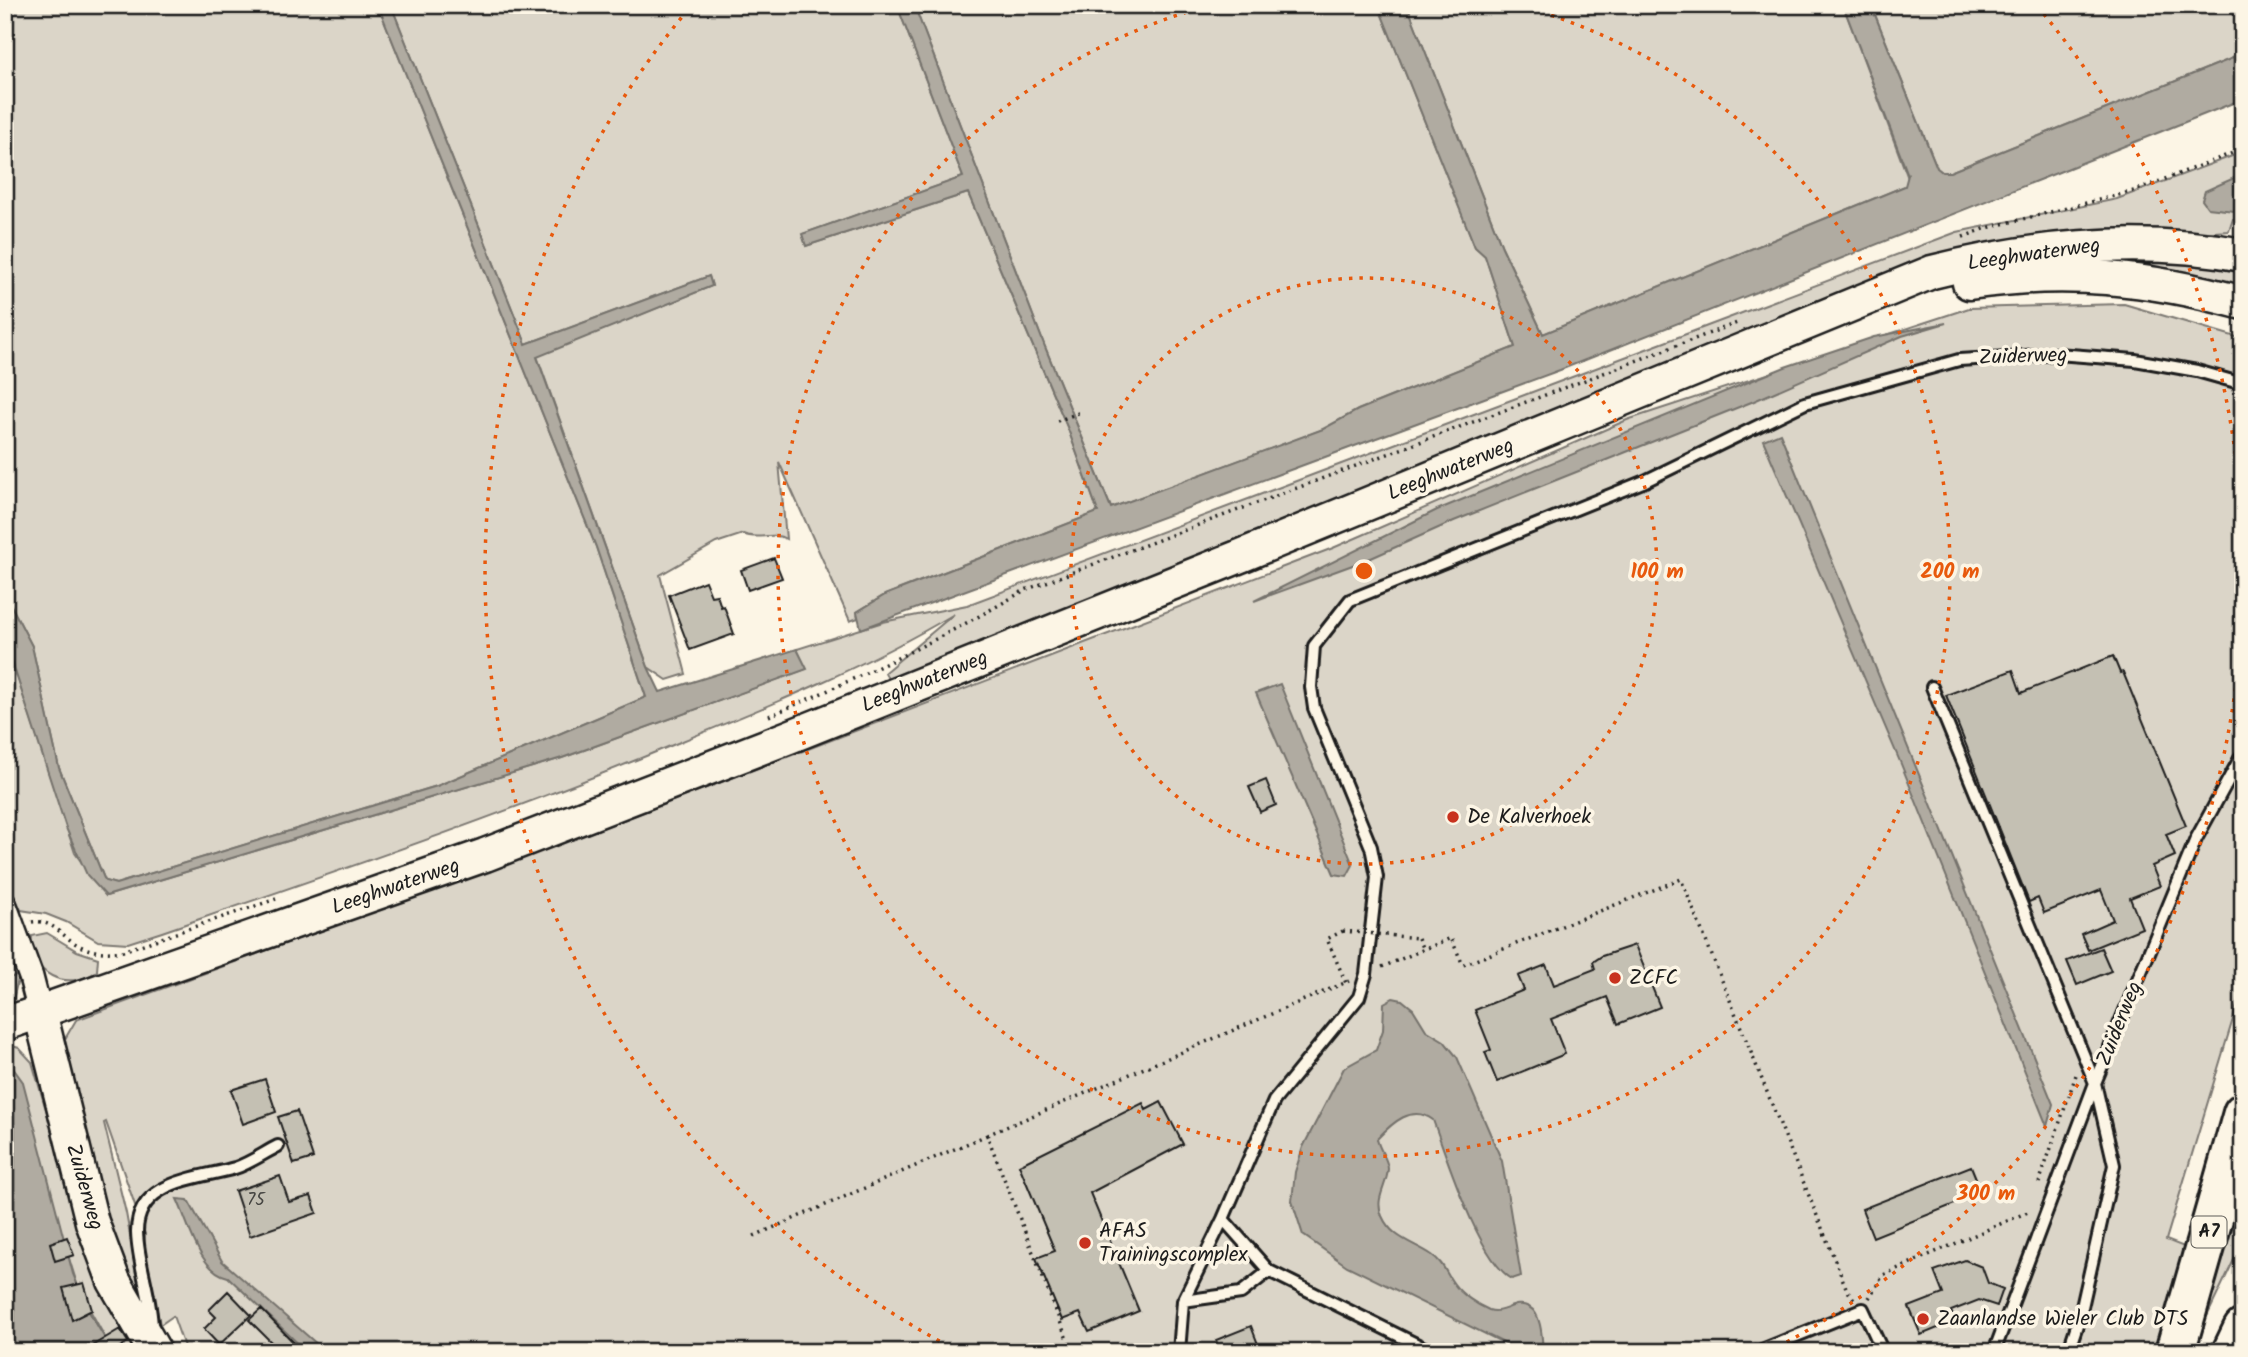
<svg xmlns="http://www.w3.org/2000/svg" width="2248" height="1357" viewBox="0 0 2248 1357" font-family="Kalam,sans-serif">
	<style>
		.green { fill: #dbd5c8; stroke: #7c7872; stroke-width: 2 }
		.water { fill: #b0aba1; stroke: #75726c; stroke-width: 2 }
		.building { fill: #c4c0b3; stroke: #1c1c1c; stroke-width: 2 }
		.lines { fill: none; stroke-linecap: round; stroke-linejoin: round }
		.service-casing { stroke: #1c1c1c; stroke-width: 16 }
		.minor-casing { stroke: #1c1c1c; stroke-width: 28 }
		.secondary-casing { stroke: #1c1c1c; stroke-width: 37 }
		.motorway-casing { stroke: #1c1c1c; stroke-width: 44 }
		.path { stroke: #1c1c1c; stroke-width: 3.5; stroke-dasharray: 2 5; stroke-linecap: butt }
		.service { stroke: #fcf5e5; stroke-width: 10 }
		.minor { stroke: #fcf5e5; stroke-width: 23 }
		.secondary { stroke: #fcf5e5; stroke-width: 32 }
		.motorway { stroke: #fcf5e5; stroke-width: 38 }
		.path-bridge { stroke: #1c1c1c; stroke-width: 3.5; stroke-dasharray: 2 5; stroke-linecap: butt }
		.ring { fill: none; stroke: #e8590c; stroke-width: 3.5; stroke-dasharray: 3.5 7 }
		.poi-dot { fill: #c8321e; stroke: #fcf5e5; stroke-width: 2.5 }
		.labels { text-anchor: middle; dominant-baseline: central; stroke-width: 7; stroke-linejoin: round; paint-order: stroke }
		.number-label { font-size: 18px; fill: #464542 }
		.shield { fill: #fcf5e5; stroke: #5f5d58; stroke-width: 2 }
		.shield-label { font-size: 19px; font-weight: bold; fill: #1c1c1c }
		.street-label { font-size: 21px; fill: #1c1c1c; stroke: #fcf5e5 }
		.poi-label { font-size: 21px; fill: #1c1c1c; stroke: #fcf5e5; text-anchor: start }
		.centre { fill: #e8590c; stroke: #fcf5e5; stroke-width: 3.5 }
		.ring-label { font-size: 21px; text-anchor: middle; font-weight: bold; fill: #e8590c; stroke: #fcf5e5; stroke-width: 7; stroke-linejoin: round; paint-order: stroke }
	</style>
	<rect width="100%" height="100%" fill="#fcf5e5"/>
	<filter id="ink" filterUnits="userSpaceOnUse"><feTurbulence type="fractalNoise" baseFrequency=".0143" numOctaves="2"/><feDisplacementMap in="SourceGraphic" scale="14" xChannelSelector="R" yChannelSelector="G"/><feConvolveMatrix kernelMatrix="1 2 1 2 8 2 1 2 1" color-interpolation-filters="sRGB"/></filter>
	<g filter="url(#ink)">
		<path class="green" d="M5 5H378L596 547 646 697 437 786 116 884 105 881 59 768 32 646 5 594Z
			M391 5H897L963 177 803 234 806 246 968 193 1068 429 1098 512 885 595 857 612 858 618 850 621 779 462 786 539C772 531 758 541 743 534L716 543 660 575 686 674 667 680 648 667 537 356 712 286 709 276 526 344Z
			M914 5H1378L1475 247 1485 256 1515 347 1358 410 1324 429 1111 508 1045 347Z
			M1407 5H1843L1909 181 1905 186 1543 334 1502 247Z
			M1871 5H2243V54L1950 172H1942L1937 168Z
			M2243 152V220L2233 219 2229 231 2018 245 889 682 885 672 954 614C867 666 774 704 680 742 510 813 336 872 162 932L128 943 98 941 66 922 46 914 21 910 5 875V640L75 853 106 896 562 758 806 669 797 649 883 622 967 605 1957 232 2117 199Z
			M2044 257 2243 261V294Z
			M2124 304 2243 339V986L2166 1240 2187 1248 2157 1352H186L173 1316 160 1325 144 1248 145 1234 106 1122 104 1123 126 1213 143 1308C100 1225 84 1134 62 1044L76 1020 586 834 1333 548 1627 420 1969 308Z
			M47 933 77 951 98 958 97 971C67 993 28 974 32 936Z
			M19 975 12 1004 5 1006V979Z
			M5 1044 19 1048 32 1062 89 1256 141 1352H113L79 1290 5 1057Z
			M2243 1147V1241L2190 1352Z"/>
		<path class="water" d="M378 5H391L526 344 709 276 712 286 537 357 648 667 660 692 797 649 807 669 562 758 106 896 87 875 66 828 5 640V594L32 646 59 768 105 881 116 884 437 786 646 697 596 547Z
			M897 5H914L1045 347 1111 508 1323 429 1358 410 1515 347 1485 256 1475 247 1378 5H1407L1502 247 1543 334 1905 186 1908 175 1843 5H1871L1937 168 1942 172H1950L2243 54V99L1560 370 861 629 857 612 885 595 1098 512 1068 429 968 193 806 246 802 234 963 177Z
			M2243 174V212L2208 208 2202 200 2205 191Z
			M1946 323 1902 336 1754 401 1454 521 1369 559 1254 601 1437 510 1785 367 1874 337Z
			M1780 433 2053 1104 2047 1126 1901 764 1763 440Z
			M1280 684 1353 865 1347 876 1334 874 1256 693Z
			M1393 998 1402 1000 1413 1009 1426 1030 1444 1041 1457 1057 1502 1161 1521 1276 1512 1279C1479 1260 1447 1158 1433 1120 1412 1104 1392 1123 1377 1139 1379 1150 1388 1159 1388 1169 1387 1186 1374 1199 1382 1216 1392 1239 1413 1242 1432 1255 1444 1263 1446 1274 1454 1284 1461 1294 1477 1305 1489 1310 1504 1315 1514 1299 1529 1307 1542 1314 1542 1339 1543 1352H1522L1347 1266 1303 1235 1292 1201 1295 1172 1303 1147 1344 1068 1376 1050 1383 1030 1384 1003Z
			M5 1057 23 1082 73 1274 88 1310 113 1352H5Z
			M177 1199 188 1200 222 1261 326 1352H307L228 1277C199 1271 189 1224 177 1199Z"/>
		<path class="building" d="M774 558 782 578 748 590 741 570Z
			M705 581 711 596 717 595 721 607 724 606 734 634 690 650 669 595Z
			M2113 656 2120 673 2123 672 2186 826 2166 834 2175 856 2152 866 2160 886 2130 898 2142 928 2088 950 2081 934 2113 920 2101 890 2044 913 2038 898 2029 902 1946 695 2013 670 2021 693Z
			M1266 780 1276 805 1260 812 1249 787Z
			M1635 945 1660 1007 1618 1024 1607 997 1551 1019 1565 1054 1497 1082 1485 1052 1491 1050 1475 1010 1524 990 1518 976 1546 965 1554 985 1595 969 1593 962 1602 956Z
			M2101 948 2111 971 2077 985 2067 961Z
			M265 1079 276 1112 243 1124 231 1090Z
			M1161 1102 1183 1144 1090 1193 1139 1311 1089 1332 1080 1313 1062 1320 1036 1258 1055 1251 1019 1165 1143 1103 1146 1110Z
			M297 1111 313 1158 294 1164 278 1117Z
			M1971 1166 1982 1193 1873 1237 1862 1209Z
			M280 1176 289 1202 311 1196 317 1213 250 1236 235 1191Z
			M67 1237 74 1255 55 1261 50 1243Z
			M1965 1260 1982 1267 1988 1283 2003 1289 1997 1306 1979 1300 1951 1311 1955 1321 1921 1335 1909 1307 1943 1294 1934 1271Z
			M84 1283 92 1310 72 1320 63 1288Z
			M228 1291 251 1315 219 1345 204 1329 216 1317 209 1310Z
			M261 1309 303 1352H281L249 1320Z
			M1251 1326 1261 1352H1220L1216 1340Z
			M120 1329 128 1342 112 1352H82Z"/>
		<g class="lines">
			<defs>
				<path id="service" d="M1932 687 2095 1083 1994 1352
					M1223 1219 1269 1271 1432 1352
					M1183 1301 1241 1293 1269 1271
					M152 1327C151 1295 138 1265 137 1232 137 1180 198 1179 235 1168 250 1163 264 1153 278 1146
					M1179 1352 1183 1301 1223 1219 1274 1101 1359 997 1366 974 1377 877 1371 847 1314 708 1311 687 1314 646 1350 600 1645 481 1805 403 1959 360 2057 354 2135 360 2197 371 2243 384
					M1757 1352 1863 1309 1883 1352
					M2068 1352 2080 1316 2114 1165 2095 1083 2196 839 2243 753"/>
				<path id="minor" d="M5 906 31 977 40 1012"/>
				<path id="secondary" d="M1969 283C2066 269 2148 277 2243 303
					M40 1012 92 1222 114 1281 155 1352
					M5 1024 485 855 789 737 1243 555 1932 272C2035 246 2138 236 2243 255"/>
				<path id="motorway" d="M2175 1352 2243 1113
					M2232 1352 2243 1329"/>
			</defs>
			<use href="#service" class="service-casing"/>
			<use href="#minor" class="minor-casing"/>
			<use href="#secondary" class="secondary-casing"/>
			<use href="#motorway" class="motorway-casing"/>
			<path class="path" d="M1963 237 1987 228 2134 191 2243 149
				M1057 421 1081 412
				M769 716C856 679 944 638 1025 590L1737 323
				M32 922C53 919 63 938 80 946 95 953 107 953 123 951L276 899
				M1343 931 1327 939 1346 983
				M1418 938 1423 950
				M1382 967 1451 938 1463 965 1681 879 1847 1290 1854 1299
				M987 1135 1349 981
				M2039 1183 2076 1075
				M754 1236 987 1135 1072 1352
				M1869 1298 1883 1275 2030 1211"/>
			<use href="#service" class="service"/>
			<use href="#minor" class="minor"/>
			<use href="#secondary" class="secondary"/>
			<use href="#motorway" class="motorway"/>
			<path class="path-bridge" d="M1343 931 1418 938"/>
		</g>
	</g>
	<g class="ring">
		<circle cx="1364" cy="571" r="293"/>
		<path d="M1521 6A586 586 0 1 1 1207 6"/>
		<path d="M2243 594A879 879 0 0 1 1770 1351M958 1351A879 879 0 0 1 691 6M2037 6A879 879 0 0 1 2243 548"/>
	</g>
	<g class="poi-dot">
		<circle cx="1453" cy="817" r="7"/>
		<circle cx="1615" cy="978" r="7"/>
		<circle cx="1085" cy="1243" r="7"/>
		<circle cx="1923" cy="1319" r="7"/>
	</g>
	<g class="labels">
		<g class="number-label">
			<text x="256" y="1200">75</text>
		</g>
		<rect class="shield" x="2191.5" y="1216.5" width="35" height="31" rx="5"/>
		<g class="shield-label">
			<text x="2209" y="1232">A7</text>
		</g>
		<g class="street-label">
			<text transform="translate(2034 255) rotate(-8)">Leeghwaterweg</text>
			<text transform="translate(2023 357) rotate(-2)">Zuiderweg</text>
			<text transform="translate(1451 470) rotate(-22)">Leeghwaterweg</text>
			<text transform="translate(925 682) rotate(-22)">Leeghwaterweg</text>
			<text transform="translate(396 887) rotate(-19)">Leeghwaterweg</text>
			<text transform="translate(2120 1024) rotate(-68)">Zuiderweg</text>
			<text transform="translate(84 1187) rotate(74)">Zuiderweg</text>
		</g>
		<g class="poi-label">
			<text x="1467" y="817">De Kalverhoek</text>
			<text x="1629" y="978">ZCFC</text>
			<text x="1099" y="1231">AFAS<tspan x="1099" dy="24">Trainingscomplex</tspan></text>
			<text x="1937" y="1319">Zaanlandse Wieler Club DTS</text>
		</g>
	</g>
	<circle cx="1364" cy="571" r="10" class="centre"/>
	<g class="ring-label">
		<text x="1657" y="578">100 m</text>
		<text x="1950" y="578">200 m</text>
		<text x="1986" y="1200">300 m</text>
	</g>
	<rect width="2248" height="1357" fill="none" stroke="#fcf5e5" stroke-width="28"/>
	<rect x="14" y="14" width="2220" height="1329" fill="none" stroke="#1c1c1c" stroke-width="2.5" filter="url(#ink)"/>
</svg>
